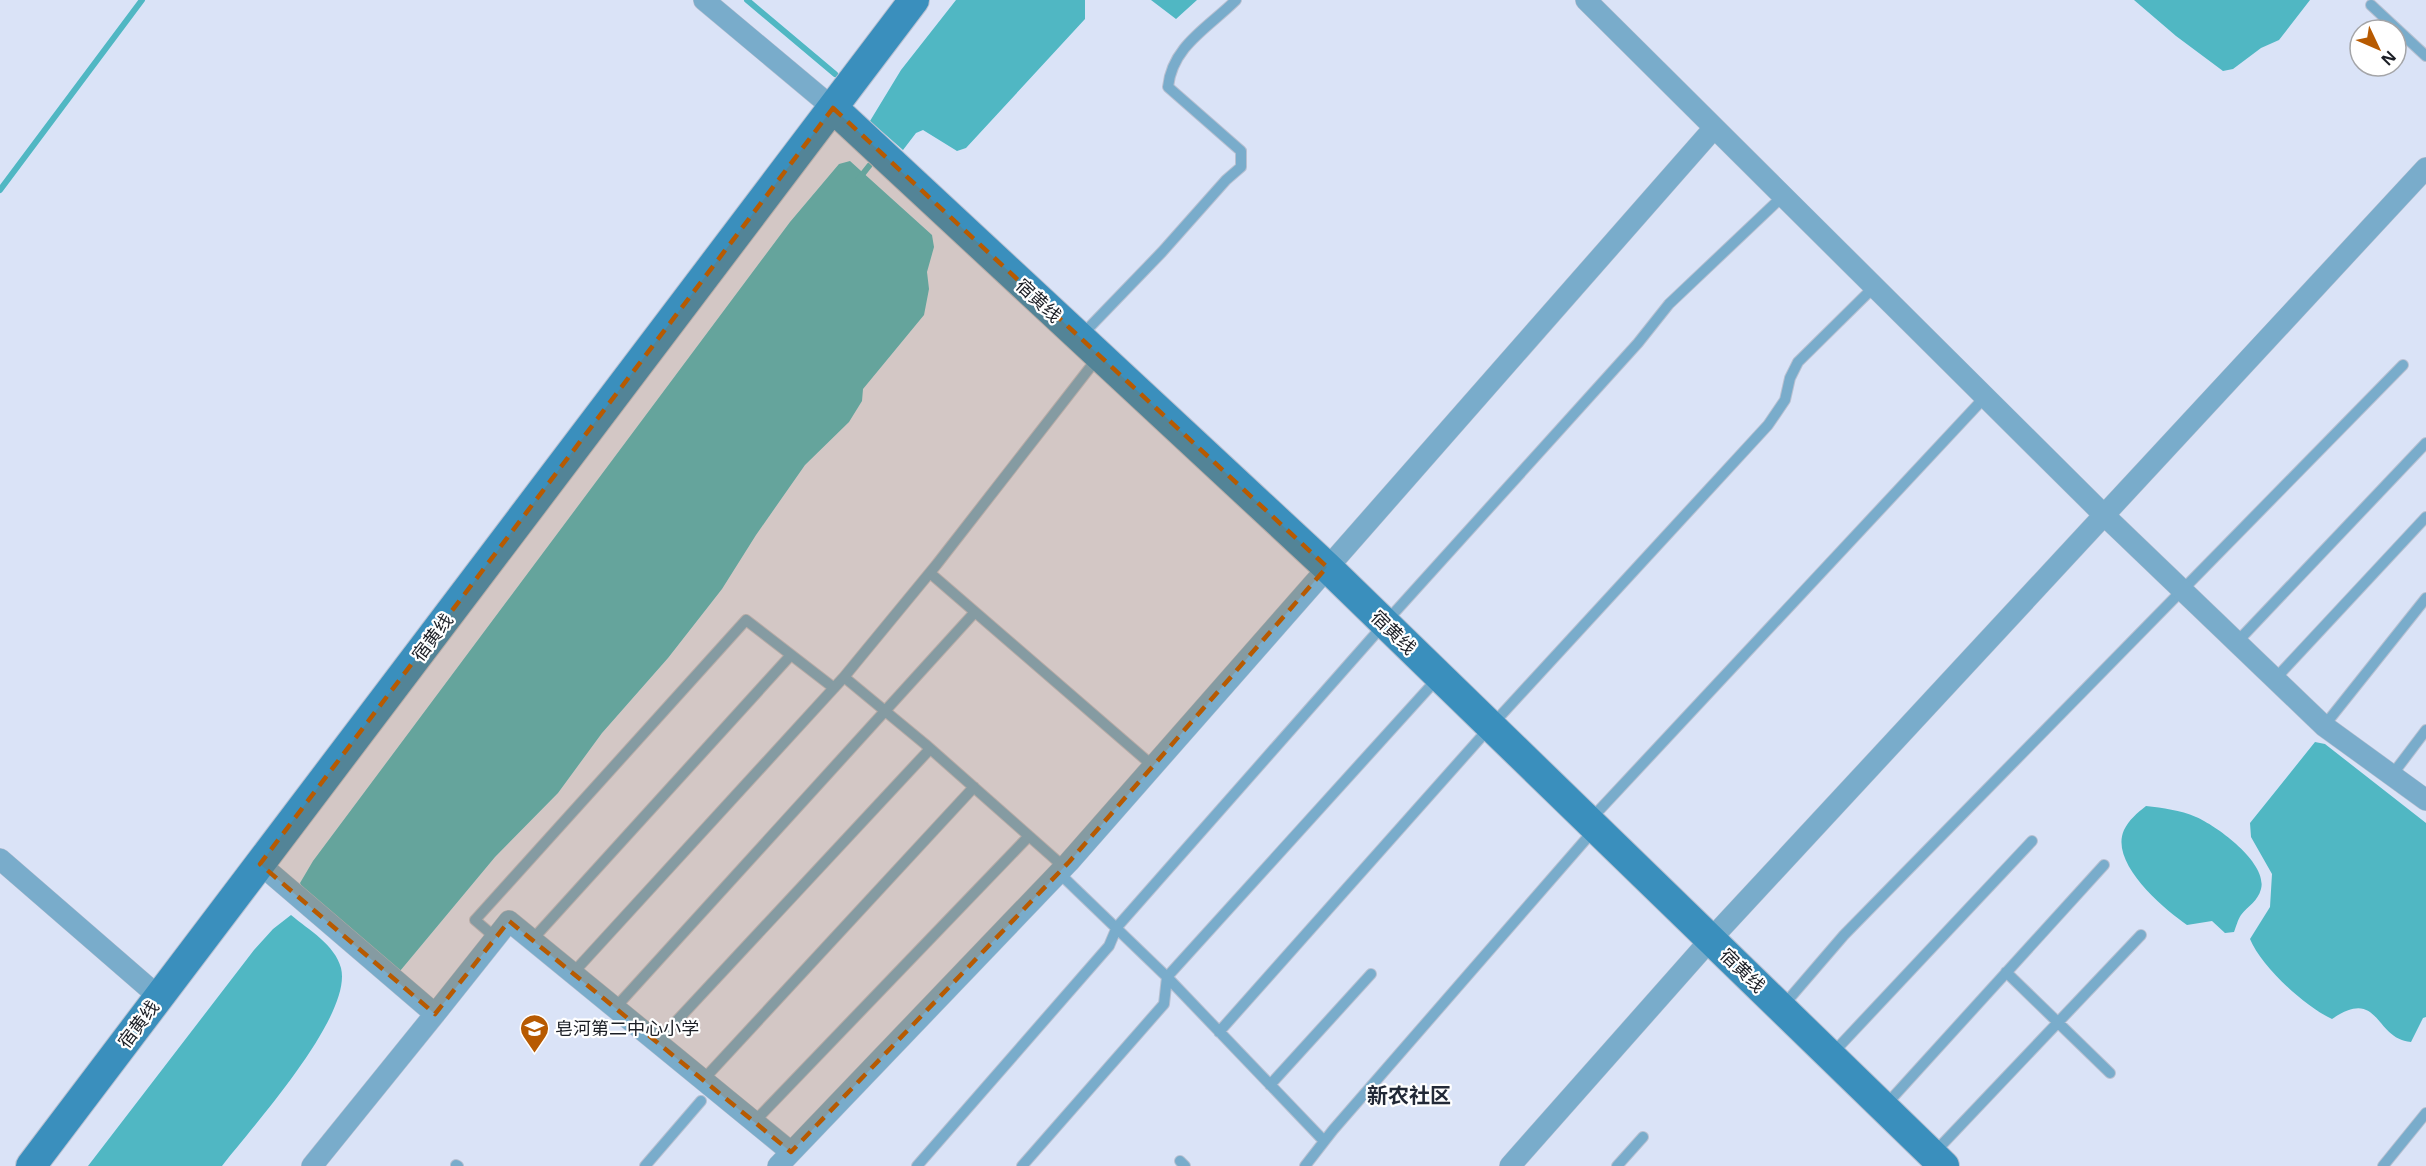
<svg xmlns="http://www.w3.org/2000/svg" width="2426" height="1166" viewBox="0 0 2426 1166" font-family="'Noto Sans','Noto Sans SC',sans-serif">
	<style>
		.water { fill: #50b7c3 }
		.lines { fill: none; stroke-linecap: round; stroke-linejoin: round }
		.stream { stroke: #50b7c3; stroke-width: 6 }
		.lane-casing { stroke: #b8c0d1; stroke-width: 12 }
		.street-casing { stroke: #b8c0d1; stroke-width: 22 }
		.secondary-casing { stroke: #b8c0d1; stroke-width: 32 }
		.lane { stroke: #79accb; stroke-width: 10 }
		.street { stroke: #79accb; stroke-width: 21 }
		.secondary { stroke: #3a8fbd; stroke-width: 30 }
		.marked { fill: #b75a01; fill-opacity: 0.2; stroke: #b75a01; stroke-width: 4.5; stroke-dasharray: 12 8; stroke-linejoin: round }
		.labels { text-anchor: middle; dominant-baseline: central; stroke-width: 4.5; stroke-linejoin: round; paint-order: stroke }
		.street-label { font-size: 18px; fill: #1b1e25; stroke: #fff }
		.poi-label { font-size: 18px; fill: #1b1e25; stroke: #fff; text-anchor: start }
		.quarter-label { font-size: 21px; font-weight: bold; fill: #222937; stroke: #fff }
	</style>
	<rect width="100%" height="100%" fill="#dae3f7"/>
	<path class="water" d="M956 0H1085V19L966 148 957 151 923 130 916 133 903 150 870 121 901 70Z
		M1151 0H1197L1176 19Z
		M2134 0H2310L2279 40 2261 48 2233 69 2223 71 2176 36Z
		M850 161 932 235 934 247 927 272 929 289 924 315 863 389 862 401 849 422 805 465 756 535 722 589 668 658 602 733 558 793 495 857 400 971 304 891 300 883 313 861 790 222 839 164Z
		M2315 742 2325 744 2426 823V1017L2423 1018 2411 1042C2374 1039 2380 986 2332 1019 2305 1007 2261 966 2250 939L2270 907 2272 874 2251 837 2250 823Z
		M2146 806C2163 808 2180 810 2196 817 2217 826 2268 863 2261 889 2258 901 2248 906 2241 915 2238 919 2236 927 2234 932L2225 933 2212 921 2187 925C2164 909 2109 863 2124 830 2129 820 2137 813 2146 806Z
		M291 915C309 930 335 945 341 968 353 1016 252 1127 222 1166H88L254 950 273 929Z"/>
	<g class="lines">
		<path class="stream" d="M747 0 835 74
			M858 180 869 166
			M0 190 142 0"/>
		<defs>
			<path id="lane" d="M2371 5 2426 56
				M1080 337 1162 252 1226 180 1241 167V151L1168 87C1172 46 1209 27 1236 0
				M930 573 1153 766
				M2237 642 2426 443
				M844 677 925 744 1064 867
				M2275 679 2426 517
				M2324 726 2426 598
				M2392 775 2426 730
				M1590 820 1985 397
				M1058 872 1167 977 1324 1141
				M496 938 475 920 746 620 834 688
				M532 940 791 655
				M2006 972 2110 1073
				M573 973 844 677 937 564 1099 356
				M1782 1007 1844 935 2403 365
				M615 1008 975 612
				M1219 1032 1491 726 1768 425 1785 400 1790 378 1798 362 1874 287
				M657 1042 930 749
				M1831 1055 2032 841
				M703 1080 974 787
				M1270 1085 1371 974
				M1884 1107 2104 865
				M754 1122 1029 836
				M1933 1154 2141 935
				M1180 1161 1185 1166
				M456 1165 458 1166
				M645 1166 701 1101
				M917 1166 1109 946 1117 927 1385 623 1638 343 1669 304 1783 196
				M1022 1166 1164 1004 1167 977 1437 679
				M1305 1166 1333 1130 1594 830
				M1617 1166 1643 1137
				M2383 1166 2426 1113"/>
			<path id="street" d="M704 0 833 108
				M1586 0 2104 515 2324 726 2426 800
				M0 859 159 997
				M260 864 435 1014 509 921 791 1152
				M312 1166 435 1014
				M778 1166 1069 862 1714 128
				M1510 1166 1711 939 2426 168"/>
			<path id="secondary" d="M833 108 1327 567 1944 1166
				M31 1166 914 0"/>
		</defs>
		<use href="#lane" class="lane-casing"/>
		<use href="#street" class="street-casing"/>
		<use href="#secondary" class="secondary-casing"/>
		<use href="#lane" class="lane"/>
		<use href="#street" class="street"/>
		<use href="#secondary" class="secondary"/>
	</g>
	<path class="marked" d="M833 108 1327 567 1069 862 791 1152 509 921 435 1014 260 864Z"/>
	<defs>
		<symbol id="school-pin" viewBox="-11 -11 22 30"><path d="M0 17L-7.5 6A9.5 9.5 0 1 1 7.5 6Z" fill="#b75a01" stroke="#fff"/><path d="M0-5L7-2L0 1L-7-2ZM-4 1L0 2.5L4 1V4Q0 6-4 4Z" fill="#fff"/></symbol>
	</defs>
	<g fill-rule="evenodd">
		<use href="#school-pin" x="518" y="1012" width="33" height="45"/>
	</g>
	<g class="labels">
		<g class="street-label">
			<text transform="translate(1039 300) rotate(43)">宿黄线</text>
			<text transform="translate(1394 632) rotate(44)">宿黄线</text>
			<text transform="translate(432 637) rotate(-53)">宿黄线</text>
			<text transform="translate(1743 970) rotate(44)">宿黄线</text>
			<text transform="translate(138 1024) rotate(-53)">宿黄线</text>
		</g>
		<g class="poi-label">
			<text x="555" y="1028">皂河第二中心小学</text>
		</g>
		<g class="quarter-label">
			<text x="1409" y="1095">新农社区</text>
		</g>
	</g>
	<g transform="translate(2378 48) rotate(134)"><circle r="28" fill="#ffffff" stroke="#a4a5a8" stroke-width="1.5"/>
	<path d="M0-4.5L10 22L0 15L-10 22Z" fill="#b75a01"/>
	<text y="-9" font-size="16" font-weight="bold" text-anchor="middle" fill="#1b1e25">N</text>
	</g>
</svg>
